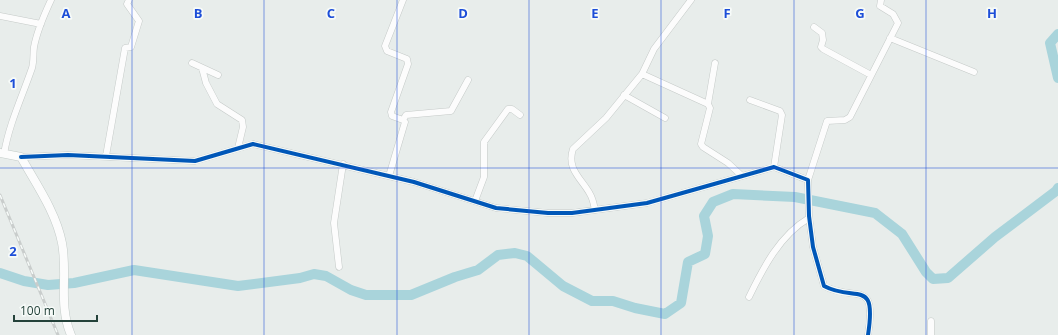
<svg xmlns="http://www.w3.org/2000/svg" width="1058" height="335" viewBox="0 0 1058 335" font-family="'Open Sans',sans-serif">
	<style>
		.lines { fill: none; stroke-linecap: round; stroke-linejoin: round }
		.river { stroke: #a9d4db; stroke-width: 10 }
		.street-casing { stroke: #c5cac8; stroke-width: 7 }
		.secondary-casing { stroke: #c3cbc8; stroke-width: 9 }
		.street { stroke: #fcfcfc; stroke-width: 6 }
		.secondary { stroke: #fcfcfc; stroke-width: 8 }
		.rail-casing { stroke: #c9cdcc; stroke-width: 3 }
		.rail { stroke: #f7fbf9; stroke-width: 1.5; stroke-dasharray: 4.5; stroke-linecap: butt }
		.cycleway-casing { stroke: #f7fbf9; stroke-width: 6 }
		.cycleway { stroke: #0057b8; stroke-width: 4 }
		.grid { fill: none; stroke: #1d4ed8; stroke-width: 1; stroke-opacity: 0.55 }
		.grid-label { font-size: 13px; text-anchor: middle; font-weight: bold; fill: #1d4ed8; stroke: #f7fbf9; stroke-width: 3.5; stroke-linejoin: round; paint-order: stroke }
	</style>
	<rect width="100%" height="100%" fill="#e8edeb"/>
	<g class="lines">
		<path class="river" d="M1058 34 1050 43 1058 78
			M0 273 24 281 48 285 74 283 134 270 238 286 300 278 314 274 326 276 351 290 366 295H411L455 277 478 270 498 255 515 253 527 256 563 286 592 301H613L635 308 665 314 681 303 688 262 705 254 708 236 704 216 713 202 733 194 795 197 875 213 902 234 926 272 933 279 948 278 995 237 1056 191 1058 188"/>
		<defs>
			<path id="street" d="M691 0 654 49 642 74 708 104 710 108 701 144 703 147 728 163 742 176
				M0 16 41 24
				M814 27 822 33 823 40 821 47 823 49 871 75
				M890 38 974 72
				M192 63 218 75
				M202 68 206 83 217 104 242 120 243 127 238 148
				M624 95 665 118
				M750 100 780 111 782 115 774 167
				M708 104 715 63
				M403 120 406 115 451 111 468 80
				M4 154C9 124 22 97 32 68 34 61 33 54 34 47 37 31 44 15 51 0
				M106 156 125 48 131 47 139 21 127 4 129 0
				M21 157 68 155 195 161 253 144 414 182 496 208 548 213H572L647 203 774 167 808 180 809 216 813 247 824 286C856 303 877 277 868 335
				M389 176 405 122 403 120 392 116 391 112 408 64 407 59 387 51 385 46 403 0
				M808 180 827 121 845 120 850 117 898 23 893 14 880 6 881 0
				M475 201 484 177V142L508 109H512L520 115
				M595 210C594 205 593 199 590 194 582 179 566 169 573 149L606 118 642 74
				M339 267 334 223 343 164
				M749 297C763 268 780 235 809 218
				M931 335V321"/>
			<path id="secondary" d="M0 153 21 157C36 184 56 212 62 243 68 274 58 305 71 335"/>
		</defs>
		<use href="#street" class="street-casing"/>
		<use href="#secondary" class="secondary-casing"/>
		<use href="#street" class="street"/>
		<use href="#secondary" class="secondary"/>
		<defs>
			<path id="rail" d="M0 195 58 335"/>
		</defs>
		<use href="#rail" class="rail-casing"/>
		<use href="#rail" class="rail"/>
		<defs>
			<path id="cycleway" d="M21 157 68 155 195 161 253 144 414 182 496 208 548 213H572L647 203 774 167 808 180 809 216 813 247 824 286C856 303 877 277 868 335"/>
		</defs>
		<use href="#cycleway" class="cycleway-casing"/>
		<use href="#cycleway" class="cycleway"/>
	</g>
	<path class="grid" d="M132 0V335M264 0V335M397 0V335M529 0V335M661 0V335M794 0V335M926 0V335M0 168H1058"/>
	<g class="grid-label">
		<text x="66" y="18">A</text>
		<text x="198" y="18">B</text>
		<text x="331" y="18">C</text>
		<text x="463" y="18">D</text>
		<text x="595" y="18">E</text>
		<text x="727" y="18">F</text>
		<text x="860" y="18">G</text>
		<text x="992" y="18">H</text>
		<text x="13" y="88">1</text>
		<text x="13" y="256">2</text>
	</g>
	<path d="M14 315v6h83v-6" fill="none" stroke="#24423a" stroke-width="2"/>
	<text x="20" y="315" font-size="12" fill="#24423a" stroke="#f7fbf9" stroke-width="3" paint-order="stroke">100 m</text>
</svg>
